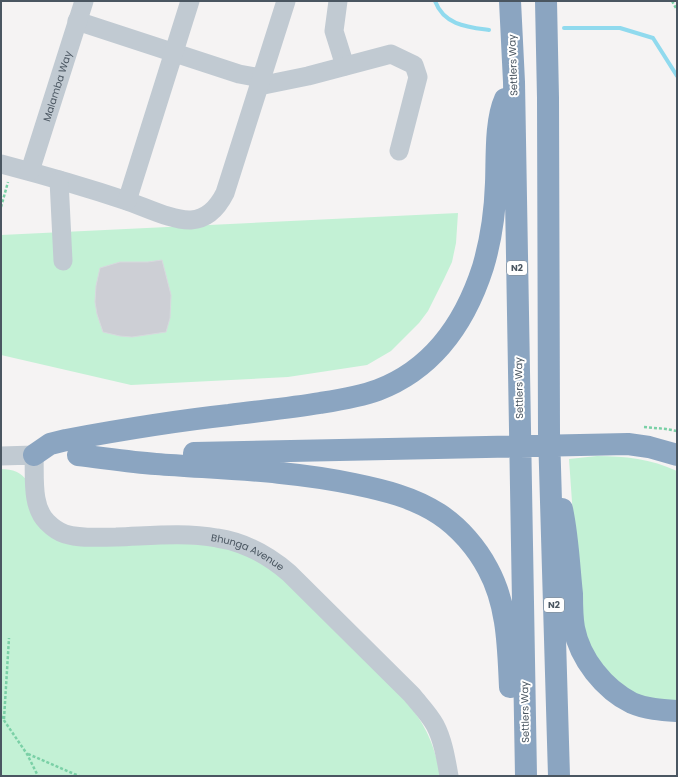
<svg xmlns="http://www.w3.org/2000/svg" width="678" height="777" viewBox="0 0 678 777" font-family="Poppins,sans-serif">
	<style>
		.green { fill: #c3f1d5 }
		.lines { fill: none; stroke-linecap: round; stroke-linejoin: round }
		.stream { stroke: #90daee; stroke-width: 4 }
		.building { fill: #cdcfd5; stroke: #d7d9de }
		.path { stroke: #7ad0a6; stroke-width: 2.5; stroke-dasharray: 3 2; stroke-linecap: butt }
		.minor { stroke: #c1cad2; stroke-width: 19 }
		.highway { stroke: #8ba5c1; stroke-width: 22 }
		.labels { text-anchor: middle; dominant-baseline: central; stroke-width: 4; stroke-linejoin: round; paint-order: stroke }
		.shield { fill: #fff; stroke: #808990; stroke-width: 1 }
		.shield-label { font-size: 9px; font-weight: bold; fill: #4a5661 }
		.street-label { font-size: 10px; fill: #4a5661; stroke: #fff }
	</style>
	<rect width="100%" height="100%" fill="#f5f3f3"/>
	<path class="green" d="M458 213 456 243 452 262 444 279 428 311 419 323 391 351 367 365 288 377 131 385 1 355V235Z
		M597 456C625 456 651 459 677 471V706L639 698 596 663 580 616 569 459Z
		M1 469C13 469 21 472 28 482L35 520 154 542 224 546 268 564 407 702C427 727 434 745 441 776H1Z"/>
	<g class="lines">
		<path class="stream" d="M435 1C444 25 467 27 489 30
			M564 28H620L653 38 677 76"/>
	</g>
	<path class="building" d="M162 260 171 295 170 318 166 332 132 337 120 336 103 332 97 314 95 302 96 286 100 268 120 262H148Z"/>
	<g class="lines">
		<path class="path" d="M672 1 677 10
			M1 207 8 182
			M644 427 666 429 677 431
			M1 716 27 754 38 776
			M4 719 9 638
			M28 754 79 776"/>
		<g class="minor">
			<path d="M338 1 334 31 345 66"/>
			<path d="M77 21 239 74 255 77 262 76"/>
			<path d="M259 86 308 76 391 54 414 65 418 77 399 151"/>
			<path d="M1 164C43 175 85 187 127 201 145 207 173 221 191 220 207 219 218 207 225 193L286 1"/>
			<path id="s1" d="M30 171 84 1"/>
			<path d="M59 180 63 261"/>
			<path d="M127 201 190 1"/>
			<path id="s2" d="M1 456 34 455C35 477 31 506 47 522 52 527 59 532 65 534 81 539 100 537 116 537 149 536 184 532 217 538 244 542 268 555 289 573L412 695C420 705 429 714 435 725 443 740 446 759 449 776"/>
		</g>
		<path class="highway" d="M510 1 514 82 526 776
			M546 1 548 98 549 433 559 776
			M194 453 628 444 649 447 677 455
			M34 455 50 444 66 440C120 430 174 421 229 415 259 411 290 408 320 403 339 400 359 397 378 390 433 369 465 323 483 267 491 240 495 212 496 183 497 159 495 121 505 99
			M78 455C104 458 130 462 156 464 222 469 288 470 354 484 383 490 413 497 439 514 459 527 477 548 488 569 508 606 508 647 510 687
			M562 509C568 537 569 566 572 594 572 605 572 617 574 628 580 659 604 689 632 703 646 709 662 710 677 711"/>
	</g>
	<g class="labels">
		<g class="shield">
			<rect x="507" y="261" width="20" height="14" rx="3"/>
			<rect x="544" y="598" width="20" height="14" rx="3"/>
		</g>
		<g class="shield-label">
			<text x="517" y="268">N2</text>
			<text x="554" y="605">N2</text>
		</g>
		<g class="street-label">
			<text transform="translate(513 65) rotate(-92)">Settlers Way</text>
			<text stroke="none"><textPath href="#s1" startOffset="89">Malamba Way</textPath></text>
			<text transform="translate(519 388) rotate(-91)">Settlers Way</text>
			<text stroke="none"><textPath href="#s2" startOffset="311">Bhunga Avenue</textPath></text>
			<text transform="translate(525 712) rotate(-91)">Settlers Way</text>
		</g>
	</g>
	<rect width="678" height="777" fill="none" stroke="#4a5661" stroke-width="4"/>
</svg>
